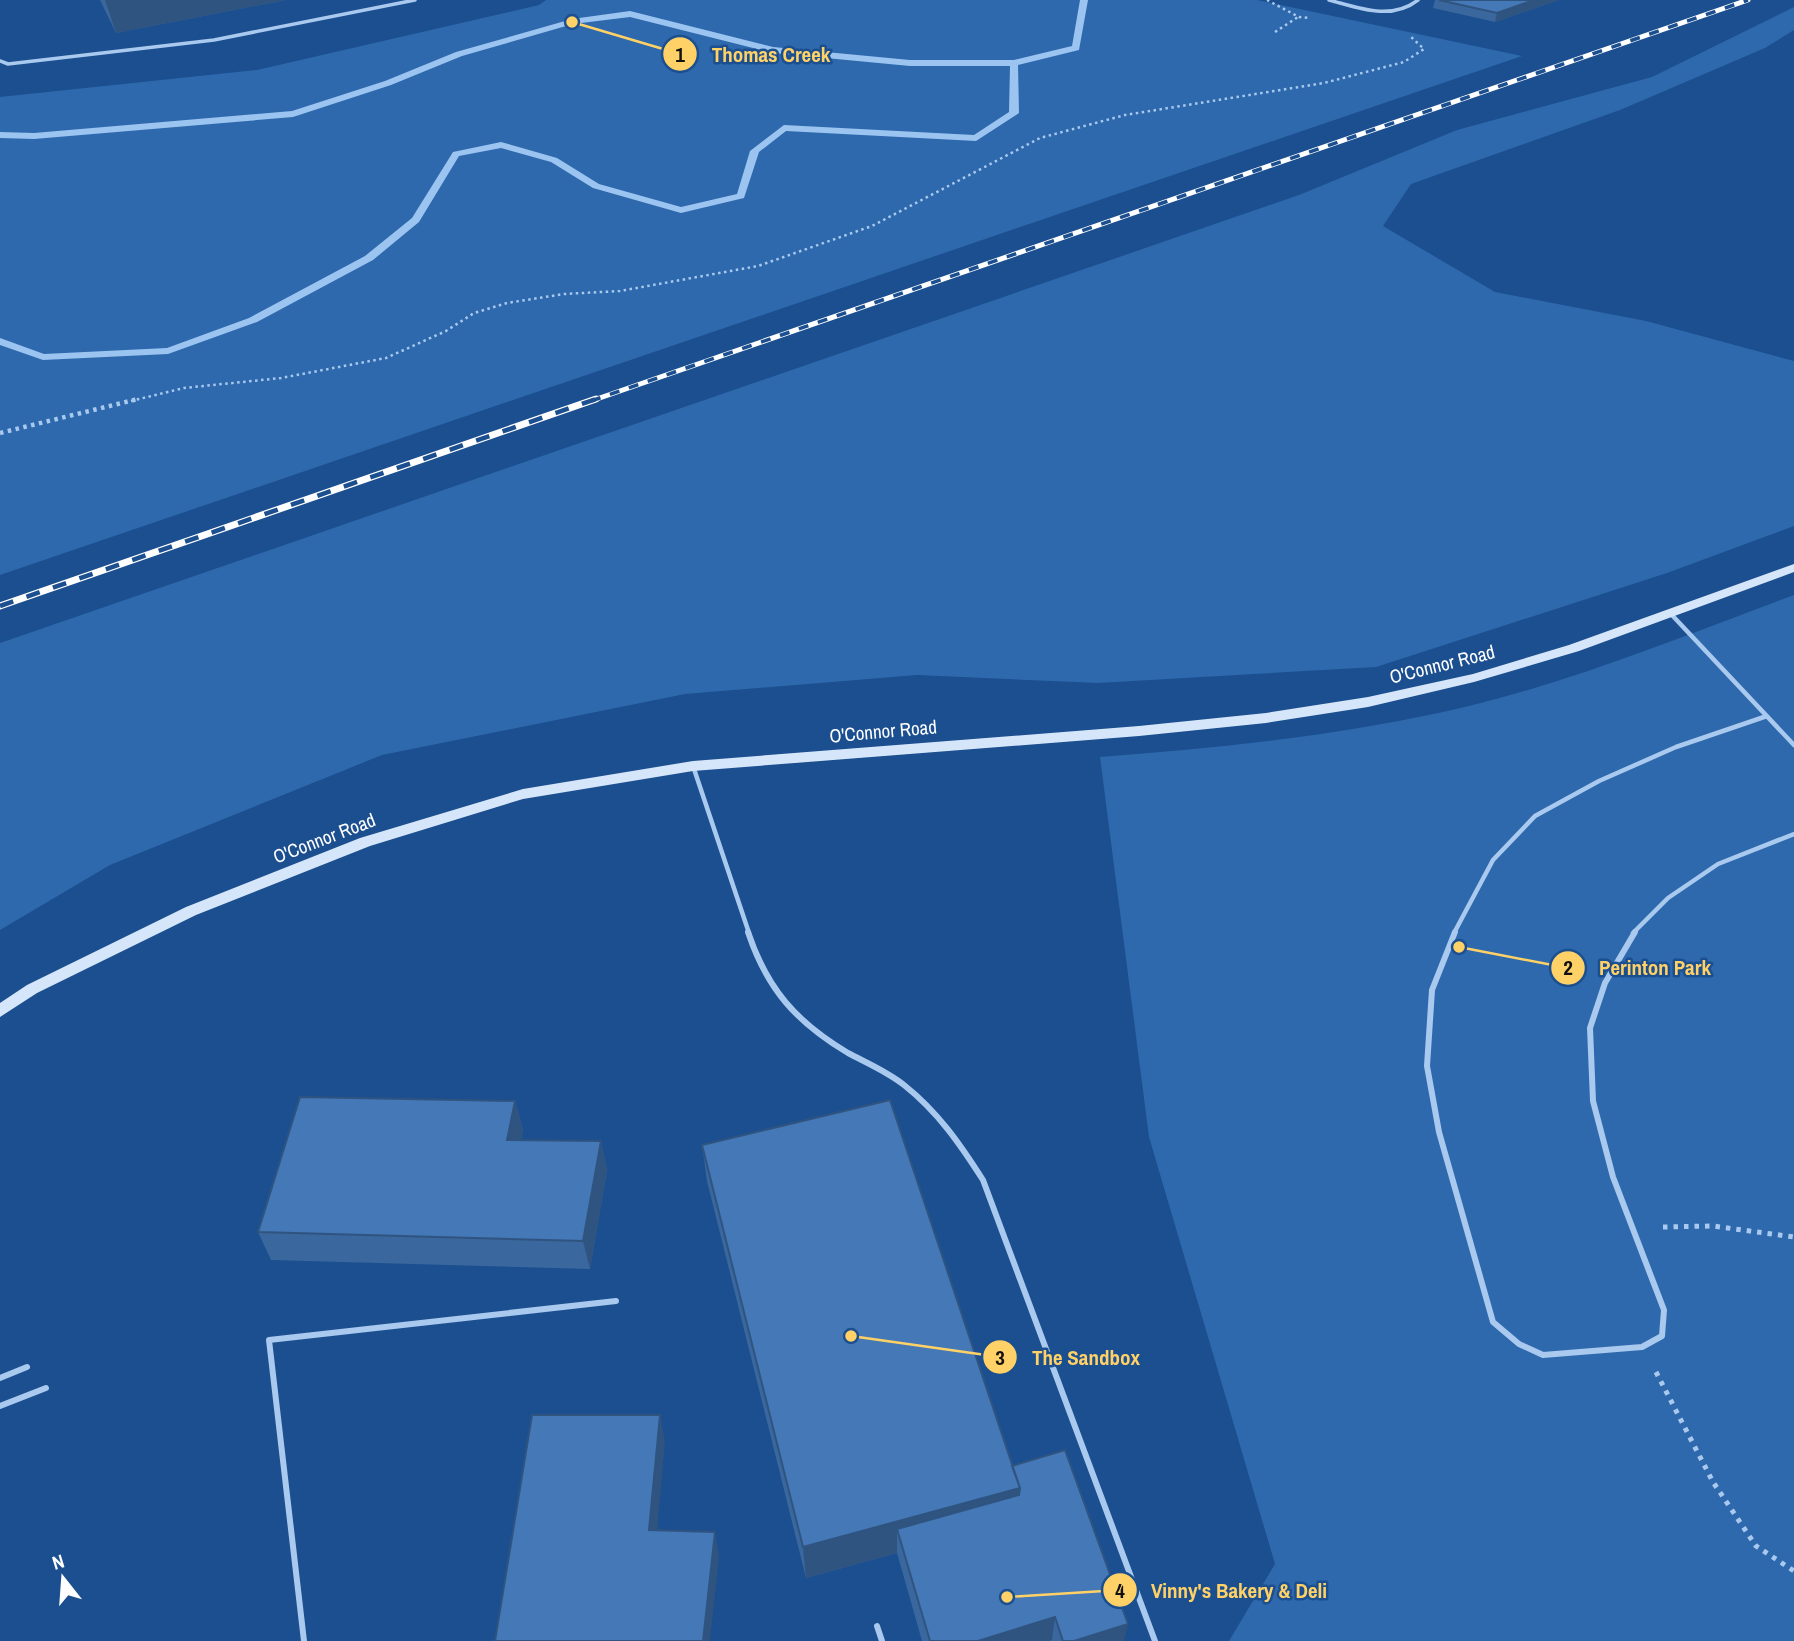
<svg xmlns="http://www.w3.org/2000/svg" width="1794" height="1641" viewBox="0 0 1794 1641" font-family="'Archivo Narrow',sans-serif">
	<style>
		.green { fill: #2e69ad }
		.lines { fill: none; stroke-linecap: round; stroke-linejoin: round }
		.stream { fill: #9cc4f0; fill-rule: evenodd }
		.path-far2 { stroke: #a9c9ee; stroke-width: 2.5; stroke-dasharray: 2.5 3.5; stroke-linecap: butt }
		.path-far1 { stroke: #a9c9ee; stroke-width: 4.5; stroke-dasharray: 3.5 4.5; stroke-linecap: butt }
		.path { stroke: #a9c9ee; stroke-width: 5; stroke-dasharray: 4.5 6; stroke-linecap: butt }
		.lane-far2 { stroke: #a9c9ee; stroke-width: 3.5 }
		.lane-far1 { stroke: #a9c9ee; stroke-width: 4.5 }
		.lane { stroke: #a9c9ee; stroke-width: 6 }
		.secondary { fill: #d6e6fa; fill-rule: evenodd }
		.rail-far1-casing { stroke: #fff; stroke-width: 5 }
		.rail-casing { stroke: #fff; stroke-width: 7 }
		.rail-far1 { stroke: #1b4f8f; stroke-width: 3.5; stroke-dasharray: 10; stroke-linecap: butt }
		.rail { stroke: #1b4f8f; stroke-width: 4.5; stroke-dasharray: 14; stroke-linecap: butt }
		.wall { fill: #3a679d }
		.shaded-wall { fill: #305480 }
		.building { fill: #4478b7; stroke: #305480; stroke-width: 2 }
		.labels { text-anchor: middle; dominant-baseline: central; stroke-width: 5; stroke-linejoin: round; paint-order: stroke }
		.street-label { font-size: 19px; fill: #fff; stroke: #1b4f8f }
		.leader { fill: none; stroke: #ffd166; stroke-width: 2.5 }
		.callout-dot { fill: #ffd166; stroke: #1b4f8f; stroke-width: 2.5 }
		.mark-label { font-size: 21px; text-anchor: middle; font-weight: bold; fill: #111 }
		.callout-label { font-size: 21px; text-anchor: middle; font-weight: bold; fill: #ffd166; stroke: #1b4f8f; stroke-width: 5; stroke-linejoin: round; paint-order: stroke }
	</style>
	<rect width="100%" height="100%" fill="#1b4f8f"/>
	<path class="green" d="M546 0H1257L1522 56 0 575V97L257 70 539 5Z
		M1794 7V30L1765 48 1620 110 1411 184 1383 226 1495 292 1646 321 1794 361V526L1667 573 1376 667 1098 683 917 675 685 694 382 755 110 865 0 930V643L1299 195 1457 130 1652 77Z
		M1794 595V1641H1229L1275 1564 1149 1137 1100 757C1225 747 1350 735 1473 705 1582 678 1688 634 1794 595Z"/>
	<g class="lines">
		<path class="stream" d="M1080 0H1088L1079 50 1018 65 1019 113 976 141 786 131 759 152 744 198 681 213 593 188 551 162 501 148 459 156 419 222 373 260 257 322 168 354 43 360 0 345V338L44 354 167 348 249 318 365 256 412 218 453 152 501 142 557 158 599 184 681 207 737 194 750 151 784 125 974 135 1009 112 1010 66H910L773 53 630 17 573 24 462 56 391 85 293 117 34 139 0 138V132L34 133 292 111 385 81 456 52 572 19 630 11 773 47 910 60H1014L1072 46Z"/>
		<path class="path-far2" d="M1267 0 1299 17 1309 18
			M1275 32 1298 17
			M131 401 184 388 281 378 386 358 446 331 474 313 507 303 564 294 620 291 758 266 872 226 1040 138 1125 115 1324 83 1404 62 1424 49 1410 36"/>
		<path class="path-far1" d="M0 433 138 399"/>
		<path class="path" d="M1663 1227 1713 1226 1794 1237
			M1656 1372 1713 1482 1756 1546 1794 1571"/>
		<path class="lane-far2" d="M1329 0C1359 8 1391 21 1418 0
			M0 61 8 64 214 40 415 0"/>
		<path class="lane-far1" d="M1670 613 1794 745
			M693 766 749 933
			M1454 933 1493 860 1535 816 1599 781 1676 747 1767 716
			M1633 933 1668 898 1718 864 1794 834"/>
		<path class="lane" d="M748 932C767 989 796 1022 848 1053 867 1063 888 1072 904 1085 938 1112 960 1144 983 1180L1155 1641
			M1455 932 1432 990 1427 1066 1439 1132 1493 1322 1519 1344 1543 1355 1642 1347 1662 1336 1664 1310 1613 1177 1593 1101 1590 1028 1605 983 1635 932
			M0 1378 27 1367
			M0 1406 46 1388
			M877 1626 882 1641
			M304 1641 269 1340 616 1301"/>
		<path class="secondary" d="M1794 564V572L1579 651 1474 682 1368 707 1266 723 1139 736 693 771 523 799 370 846 196 915 37 993 0 1017V1003L27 985 186 907 360 838 523 789 693 761 1139 726 1266 713 1368 697 1473 674 1569 645Z"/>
		<defs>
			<path id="rail-far1" d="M591 401 1748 0"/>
			<path id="rail" d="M0 606 596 399"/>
		</defs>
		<use href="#rail-far1" class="rail-far1-casing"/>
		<use href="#rail" class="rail-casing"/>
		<use href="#rail-far1" class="rail-far1"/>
		<use href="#rail" class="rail"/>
	</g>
	<path class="wall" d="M100 0H286L116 33Z
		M1435 0H1559L1495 22 1433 8Z
		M515 1101 523 1130 521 1140 601 1141 607 1170 590 1269 271 1260 258 1232Z
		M702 1145 1012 1466 1124 1641H922L897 1553 806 1578 707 1181Z"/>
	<path class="shaded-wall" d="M105 0H286L116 33Z
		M1534 0H1559L1495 22 1497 13Z
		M515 1101 523 1130 515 1168 507 1140Z
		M601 1141 607 1170 590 1269 583 1241Z
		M660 1415 665 1441 655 1554 649 1530Z
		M1020 1488 1016 1520 897 1529V1553L806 1578 803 1547Z
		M715 1532 719 1557 710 1641H703Z
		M1055 1617 1052 1640 1049 1641H978Z
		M1128 1624 1124 1641H1074Z"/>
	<path class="building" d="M1439 0H1534L1497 13Z
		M300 1097 515 1101 507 1140 601 1141 583 1241 258 1232Z
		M890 1100 1020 1488 803 1547 702 1145Z
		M532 1415H660L649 1530 715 1532 703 1641H495Z
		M1065 1450 1128 1624 1074 1641H1063L1055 1617 978 1641H930L897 1529 1019 1495 1020 1488 1012 1466Z"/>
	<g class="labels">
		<g class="street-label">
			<text transform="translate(1442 664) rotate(-14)">O'Connor Road</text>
			<text transform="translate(883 731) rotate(-5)">O'Connor Road</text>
			<text transform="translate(324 838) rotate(-21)">O'Connor Road</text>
		</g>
	</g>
	<path class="leader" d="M572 22L680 54M1459 947L1568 968M851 1336L1000 1357M1007 1597L1120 1590"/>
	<g class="callout-dot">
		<circle cx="572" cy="22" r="7"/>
		<circle cx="1459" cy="947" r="7"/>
		<circle cx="851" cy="1336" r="7"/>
		<circle cx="1007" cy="1597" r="7"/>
		<circle cx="680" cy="54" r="18"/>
		<circle cx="1568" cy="968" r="18"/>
		<circle cx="1000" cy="1357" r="18"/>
		<circle cx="1120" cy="1590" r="18"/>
	</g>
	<g class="mark-label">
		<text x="680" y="62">1</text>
		<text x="1568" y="975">2</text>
		<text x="1000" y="1365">3</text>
		<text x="1120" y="1598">4</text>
	</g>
	<g class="callout-label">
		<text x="771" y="62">Thomas Creek</text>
		<text x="1655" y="975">Perinton Park</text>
		<text x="1086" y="1365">The Sandbox</text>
		<text x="1239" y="1598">Vinny's Bakery &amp; Deli</text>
	</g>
	<g transform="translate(63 1578) rotate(343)" stroke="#1b4f8f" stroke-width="5" paint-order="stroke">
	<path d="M0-5L12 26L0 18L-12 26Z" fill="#ffffff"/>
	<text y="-10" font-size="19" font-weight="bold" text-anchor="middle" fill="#ffffff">N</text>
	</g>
</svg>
